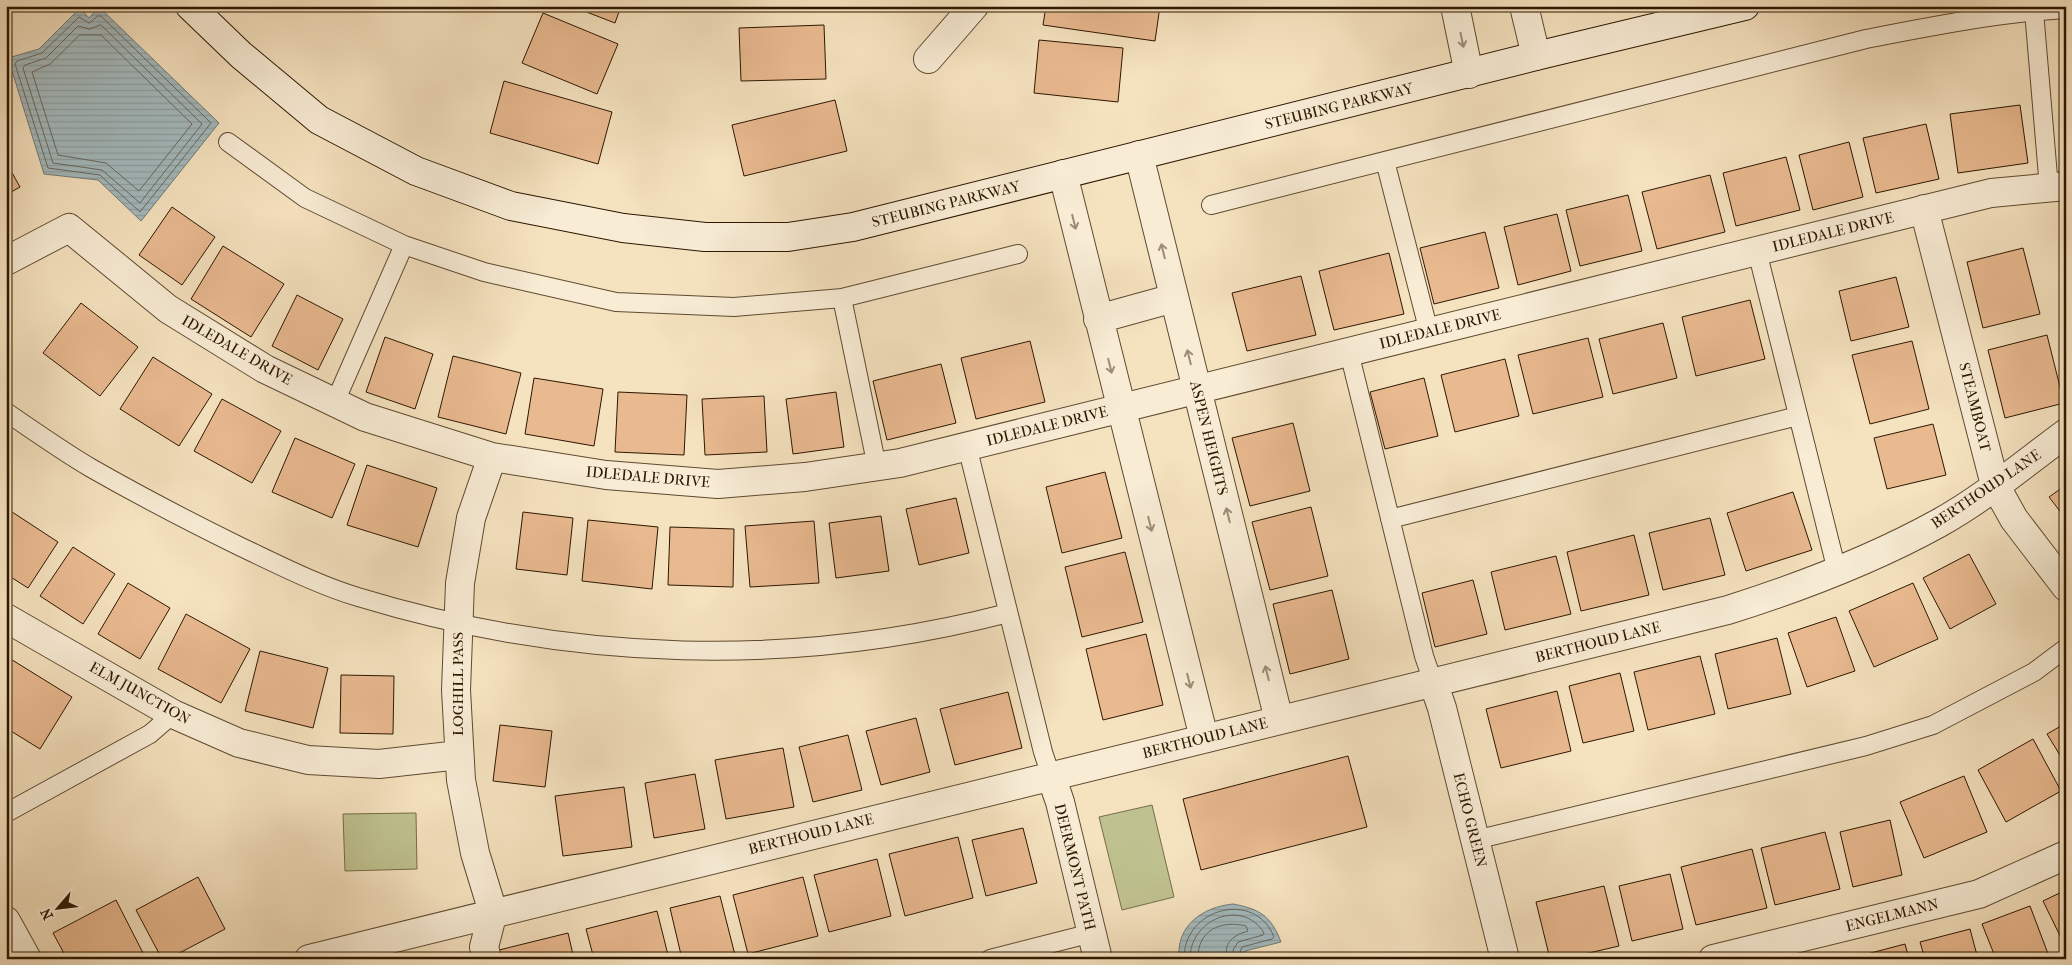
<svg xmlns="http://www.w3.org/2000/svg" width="2072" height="965" viewBox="0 0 2072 965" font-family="'IM FELL French Canon',serif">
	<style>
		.pitch { fill: #bfc290; stroke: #766c48 }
		.water { fill: url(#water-rules); stroke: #747972 }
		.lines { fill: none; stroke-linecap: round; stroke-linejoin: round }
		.shore { stroke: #68685f; stroke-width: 1 }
		.building { fill: #e9b990; stroke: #2d1700 }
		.lane-casing { stroke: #5f4a30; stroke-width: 20 }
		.street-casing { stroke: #5f4a30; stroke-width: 30 }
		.secondary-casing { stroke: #2d1700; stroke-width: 30 }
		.lane { stroke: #f8ecd5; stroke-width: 18 }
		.street { stroke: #f8ecd5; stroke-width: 28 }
		.secondary { stroke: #f8ecd5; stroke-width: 28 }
		.oneway { stroke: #9d8c75 }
		.labels { text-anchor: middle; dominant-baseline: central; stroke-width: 4; stroke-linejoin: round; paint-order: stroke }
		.street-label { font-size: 15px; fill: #2d1700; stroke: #f8ecd5 }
	</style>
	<defs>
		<pattern id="water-rules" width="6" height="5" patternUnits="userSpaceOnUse" patternTransform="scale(1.25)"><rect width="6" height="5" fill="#a3babe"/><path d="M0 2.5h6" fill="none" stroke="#8d9fa2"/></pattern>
	</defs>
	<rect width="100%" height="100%" fill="#f5e2bf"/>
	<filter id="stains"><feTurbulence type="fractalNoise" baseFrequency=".004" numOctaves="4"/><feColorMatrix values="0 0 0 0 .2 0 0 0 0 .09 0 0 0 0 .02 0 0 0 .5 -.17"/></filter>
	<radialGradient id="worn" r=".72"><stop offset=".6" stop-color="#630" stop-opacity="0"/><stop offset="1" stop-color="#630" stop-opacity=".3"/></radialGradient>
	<path class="pitch" d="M1152 805 1174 897 1122 910 1099 817Z
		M416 813 417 869 345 871 343 814Z"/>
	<path class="water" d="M99 7 219 123 141 221 98 180 44 174 8 58 39 49 80 8 89 18Z
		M1233 904C1260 909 1271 916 1281 942L1245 951 1246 959H1218V956L1208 959H1179C1176 925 1203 907 1233 904Z"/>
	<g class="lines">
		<path class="shore" d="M98 16H101L211 123 140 212 100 175 48 168 15 64 17 61 42 53 79 17 89 23Z
			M101 25 202 124 140 203 102 170 53 163 23 68 25 65 46 58 78 26 89 29Z
			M80 35H101L192 124 139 191 106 163 58 155 32 72 50 64Z
			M1184 959C1183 908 1255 889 1274 937L1272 939 1242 947 1240 952 1241 959
			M1190 959C1189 920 1242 897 1264 933L1263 935 1238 942 1233 950 1235 959
			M1198 959C1197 930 1221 920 1246 926L1248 931C1234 935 1223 942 1227 959"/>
	</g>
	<path class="building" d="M571 6H621L615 23Z
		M1046 6H1160L1155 41 1043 25Z
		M543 13 618 44 597 94 522 63Z
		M824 25 826 79 741 81 739 28Z
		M1039 40 1123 48 1118 102 1034 93Z
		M504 81 612 112 598 164 490 133Z
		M835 100 847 151 744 176 732 125Z
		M2020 105 2028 163 1958 173 1950 114Z
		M1926 124 1939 179 1876 193 1863 138Z
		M1849 142 1863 197 1813 210 1799 155Z
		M1786 157 1800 210 1736 226 1723 173Z
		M6 162 20 187 6 195Z
		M1710 175 1725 232 1657 249 1642 192Z
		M1628 195 1642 251 1580 266 1566 210Z
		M172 207 215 237 182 285 139 255Z
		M1557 214 1571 271 1518 285 1504 227Z
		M1485 232 1499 288 1434 304 1420 248Z
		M223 246 284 284 251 337 191 299Z
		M2023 248 2040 314 1983 328 1967 262Z
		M1389 253 1404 314 1334 330 1319 271Z
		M1301 276 1316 335 1247 351 1232 293Z
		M1896 277 1909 327 1851 341 1839 291Z
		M297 295 343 319 318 370 272 346Z
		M1750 300 1765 359 1696 376 1682 317Z
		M81 303 138 347 100 396 43 353Z
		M1663 323 1677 378 1613 394 1599 339Z
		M2047 335 2064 403 2005 418 1988 350Z
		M385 337 433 354 415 409 366 392Z
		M1588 338 1603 397 1533 414 1518 355Z
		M1030 341 1045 402 976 419 961 358Z
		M1912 341 1929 409 1870 424 1852 355Z
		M453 356 521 373 506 434 438 417Z
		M153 357 212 394 179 446 120 409Z
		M1505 359 1519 416 1455 432 1441 375Z
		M941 364 956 423 887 440 873 381Z
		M534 378 603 389 594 446 525 434Z
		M1424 378 1438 436 1385 449 1370 392Z
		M618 392 687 395 684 455 615 452Z
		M836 392 844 447 793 454 786 399Z
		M764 396 767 452 705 455 702 399Z
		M222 399 281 431 252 483 194 451Z
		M1293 423 1310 491 1250 506 1232 438Z
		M1933 424 1946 475 1887 489 1874 438Z
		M295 438 355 464 332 518 272 492Z
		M367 465 437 488 418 547 347 525Z
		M1105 472 1122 538 1062 553 1046 487Z
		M2066 485V519L2049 497Z
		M1793 492 1812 550 1746 571 1727 513Z
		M956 498 969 553 919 565 906 509Z
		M1311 507 1328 576 1270 590 1252 522Z
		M6 508 58 542 28 588 6 574Z
		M523 512 573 518 567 575 516 569Z
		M881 516 889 571 836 578 829 523Z
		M1710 518 1725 575 1663 590 1649 533Z
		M588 520 658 527 652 589 582 581Z
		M814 521 819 583 750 587 745 526Z
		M670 527 734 529 733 587 668 585Z
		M1634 535 1649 595 1581 611 1567 552Z
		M73 547 115 574 83 624 40 596Z
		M1125 552 1143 622 1082 637 1065 567Z
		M1969 554 1996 604 1950 629 1923 578Z
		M1556 556 1571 614 1505 630 1491 572Z
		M1473 580 1487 634 1435 647 1422 593Z
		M128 583 170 608 140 659 98 634Z
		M1913 583 1938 639 1874 667 1849 611Z
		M1332 590 1349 659 1290 674 1273 604Z
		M186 614 250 649 221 703 158 669Z
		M1836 617 1855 671 1807 687 1788 633Z
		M1146 634 1163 705 1103 720 1086 649Z
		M1777 638 1791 694 1728 709 1715 654Z
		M260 651 328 668 313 728 245 711Z
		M1700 656 1715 714 1648 730 1634 672Z
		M9 658 72 697 40 749 6 728V662Z
		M1620 673 1634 731 1583 743 1569 686Z
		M341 675 394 676 393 734 340 733Z
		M1557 691 1571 751 1501 768 1486 709Z
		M1008 692 1022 748 955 765 940 709Z
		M916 718 930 772 881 785 866 731Z
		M2066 723V765L2047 734Z
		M500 725 552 731 545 787 493 781Z
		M848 735 862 790 813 802 799 747Z
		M2033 739 2061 791 2006 822 1978 770Z
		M783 748 794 807 726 819 715 760Z
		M1348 756 1367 827 1201 870 1183 799Z
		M695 774 705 829 654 838 645 783Z
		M1964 776 1987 832 1924 858 1900 802Z
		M624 787 632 847 563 856 555 796Z
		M1890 820 1902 875 1853 887 1840 832Z
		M1023 828 1037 883 986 896 972 840Z
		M1825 832 1840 889 1775 905 1761 848Z
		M958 837 973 898 905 916 889 854Z
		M1752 849 1767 908 1696 925 1681 867Z
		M877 859 891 916 829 932 814 875Z
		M1670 874 1683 929 1632 941 1619 886Z
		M198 877 225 929 168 959H162L136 910Z
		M803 877 818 936 748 954 733 895Z
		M1604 886 1619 946 1563 959H1550L1536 902Z
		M2066 890V948L2043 901Z
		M720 896 735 955 718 959H682L670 908Z
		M116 900 143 953 133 959H67L53 933Z
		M2030 906 2050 959H1996L1982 924Z
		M657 911 669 959H594L586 929Z
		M1970 929 1978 959H1925L1920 942Z
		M568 933 574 959H501L499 950Z
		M1905 944 1909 959H1848Z"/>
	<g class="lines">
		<defs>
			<path id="lane" d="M2034 11 2049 188
				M228 142 305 198 404 245 484 272 616 302 734 307 842 298 1018 254
				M1385 161 1429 332
				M1211 205 1866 39C1932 26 1999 13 2066 9
				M1757 251 1837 571
				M842 298 877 467
				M1349 352 1424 656 1433 682
				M335 402 404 245
				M6 412C34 431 62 451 91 468 140 496 190 522 241 547 279 565 318 585 358 597 571 662 793 669 1008 613
				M967 446 1043 752 1051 776
				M1390 519 1798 416
				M6 813 150 734 173 714
				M1475 840 1866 746 1933 725 2034 672 2066 648
				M990 959 1092 933"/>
			<path id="street" d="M1455 6 1469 74
				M1524 6 1536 56
				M928 59 974 6
				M1139 155 1279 720
				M1063 174 1204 738
				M1924 209 1995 485 2014 519 2066 587
				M6 261 69 228 168 309 265 369 365 417 492 457 606 475 718 484 805 477 900 463 1991 193 2066 186
				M1098 319 1174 298
				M6 618 173 714 239 743 308 760 379 764 459 755
				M1433 682 1442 708 1505 959
				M1051 776 1060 802 1098 959
				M6 921 27 959
				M309 959 1728 610C1801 587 1872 560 1939 523 1984 498 2024 464 2066 433
				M487 959 484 947 493 912 475 853 461 780 456 690 460 583 471 518 492 457
				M1713 959 1979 894 2066 855"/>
			<path id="secondary" d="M190 6 241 55 319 120 416 171 511 206 623 228 705 237H788L853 227 1536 56 1745 6"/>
		</defs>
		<use href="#lane" class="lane-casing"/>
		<use href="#street" class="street-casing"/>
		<use href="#secondary" class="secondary-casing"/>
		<use href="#lane" class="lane"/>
		<use href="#street" class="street"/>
		<use href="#secondary" class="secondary"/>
	</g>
	<defs><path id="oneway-shaft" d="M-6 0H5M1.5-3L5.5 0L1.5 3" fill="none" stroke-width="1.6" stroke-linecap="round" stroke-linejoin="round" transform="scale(1.25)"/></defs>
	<g class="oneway">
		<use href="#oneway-shaft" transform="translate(1462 40) rotate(78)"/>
		<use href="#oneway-shaft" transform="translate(1074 222) rotate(76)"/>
		<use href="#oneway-shaft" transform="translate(1163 251) rotate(-104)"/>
		<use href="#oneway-shaft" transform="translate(1189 357) rotate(-104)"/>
		<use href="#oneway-shaft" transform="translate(1110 366) rotate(76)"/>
		<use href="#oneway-shaft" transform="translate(1228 515) rotate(-104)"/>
		<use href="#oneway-shaft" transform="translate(1150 524) rotate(76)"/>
		<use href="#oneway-shaft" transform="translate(1267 673) rotate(-104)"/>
		<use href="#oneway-shaft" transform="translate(1189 681) rotate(76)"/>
	</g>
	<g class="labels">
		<g class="street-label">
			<text transform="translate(1339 106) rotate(-14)">STEUBING PARKWAY</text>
			<text transform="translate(946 204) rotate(-14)">STEUBING PARKWAY</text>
			<text transform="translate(1833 232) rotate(-14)">IDLEDALE DRIVE</text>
			<text transform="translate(1440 329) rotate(-14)">IDLEDALE DRIVE</text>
			<text transform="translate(237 350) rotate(30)">IDLEDALE DRIVE</text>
			<text transform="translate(1975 407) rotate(76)">STEAMBOAT</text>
			<text transform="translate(1047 426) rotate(-14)">IDLEDALE DRIVE</text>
			<text transform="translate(1209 438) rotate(76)">ASPEN HEIGHTS</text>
			<text transform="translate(648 477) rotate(5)">IDLEDALE DRIVE</text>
			<text transform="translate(1986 489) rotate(-34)">BERTHOUD LANE</text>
			<text transform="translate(1598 642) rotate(-14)">BERTHOUD LANE</text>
			<text transform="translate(458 684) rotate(-90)">LOGHILL PASS</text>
			<text transform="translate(140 693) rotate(29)">ELM JUNCTION</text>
			<text transform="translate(1205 738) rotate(-14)">BERTHOUD LANE</text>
			<text transform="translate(1470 820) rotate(76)">ECHO GREEN</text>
			<text transform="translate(811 834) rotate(-14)">BERTHOUD LANE</text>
			<text transform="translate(1075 867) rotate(76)">DEERMONT PATH</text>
			<text transform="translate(1892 915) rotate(-14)">ENGELMANN</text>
		</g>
	</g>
	<rect width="2072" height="965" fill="none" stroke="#f5e2bf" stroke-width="25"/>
	<rect x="8" y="8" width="2057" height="950" fill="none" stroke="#2d1700" stroke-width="2.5"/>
	<rect x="12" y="12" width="2047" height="940" fill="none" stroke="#2d1700"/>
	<g transform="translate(58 908) rotate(242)" stroke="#f8ecd5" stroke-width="4" paint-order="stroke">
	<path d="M0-4L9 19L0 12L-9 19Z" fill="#2d1700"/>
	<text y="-8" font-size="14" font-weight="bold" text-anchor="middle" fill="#2d1700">N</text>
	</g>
	<rect width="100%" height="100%" filter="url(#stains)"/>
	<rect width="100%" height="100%" fill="url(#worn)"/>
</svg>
